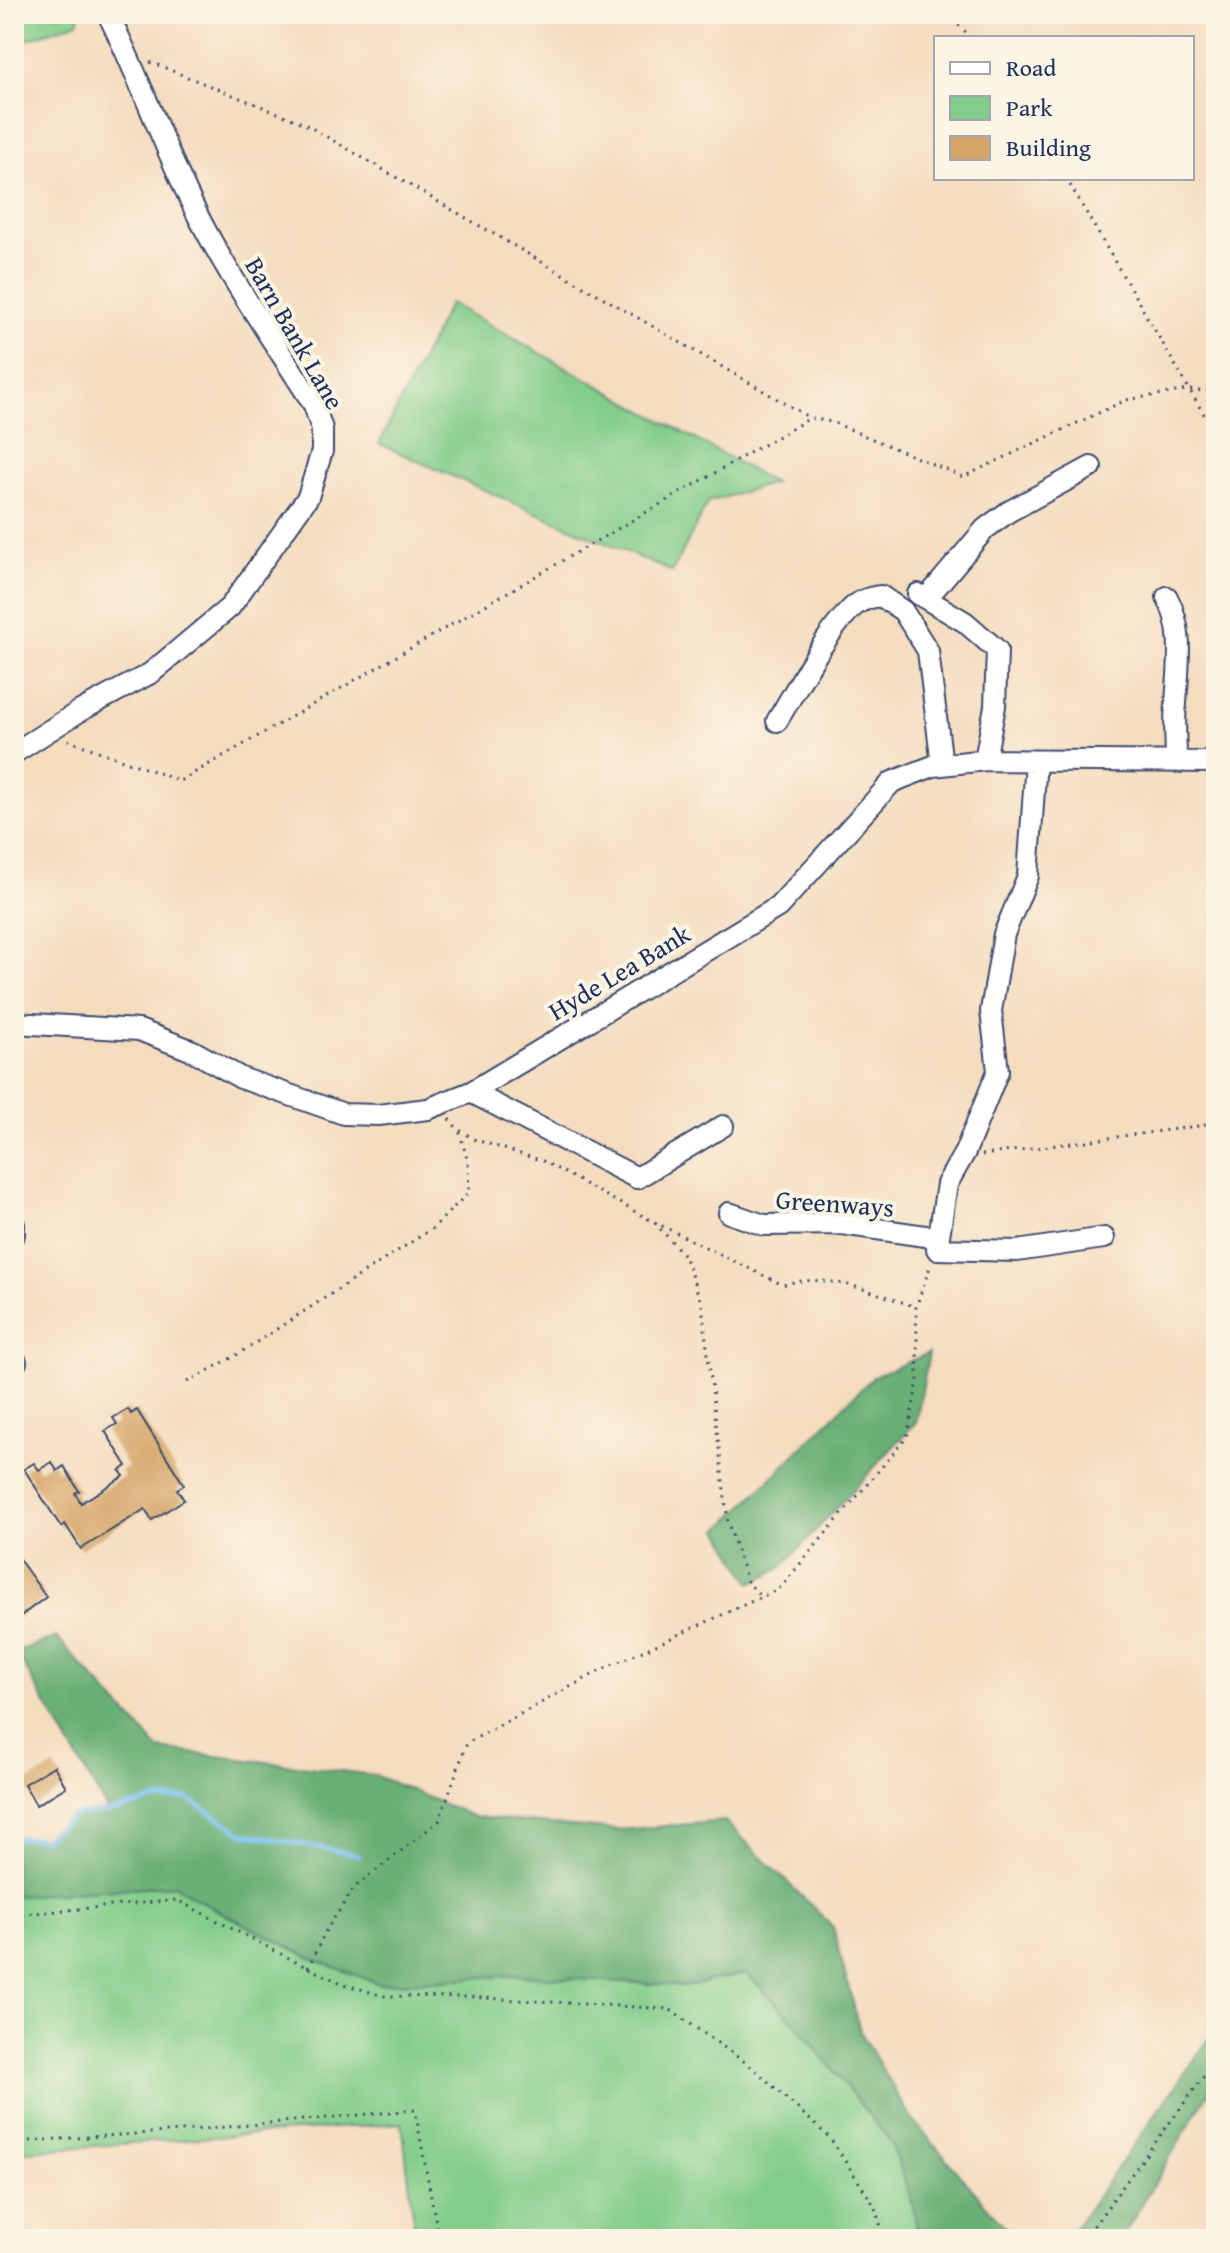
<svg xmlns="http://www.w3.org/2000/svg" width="1230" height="2253" viewBox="0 0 1230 2253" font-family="'Gentium Book Plus',serif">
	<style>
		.green { fill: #83cd8a; stroke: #4f7e74; stroke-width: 2 }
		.forest { fill: #6ab076; stroke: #42706a; stroke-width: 2 }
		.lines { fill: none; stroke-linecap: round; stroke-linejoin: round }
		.stream { stroke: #79c0f0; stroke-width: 5 }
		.building { fill: #d6a467 }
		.minor-casing { stroke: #3c496c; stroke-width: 24 }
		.path { stroke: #3c496c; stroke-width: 3; stroke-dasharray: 2 6; stroke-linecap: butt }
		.minor { stroke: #fff; stroke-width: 20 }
		.labels { text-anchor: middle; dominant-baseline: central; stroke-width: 8; stroke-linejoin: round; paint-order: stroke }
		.street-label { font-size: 26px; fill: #1b2f5e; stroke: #fcf5e5 }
	</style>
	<rect width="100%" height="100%" fill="#fcf5e5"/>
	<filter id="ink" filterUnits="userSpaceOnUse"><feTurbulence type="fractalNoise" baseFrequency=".0125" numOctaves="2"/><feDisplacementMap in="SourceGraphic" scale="16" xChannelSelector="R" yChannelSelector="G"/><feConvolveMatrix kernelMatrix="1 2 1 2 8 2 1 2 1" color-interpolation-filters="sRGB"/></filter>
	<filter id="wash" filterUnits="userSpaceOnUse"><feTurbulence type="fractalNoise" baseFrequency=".006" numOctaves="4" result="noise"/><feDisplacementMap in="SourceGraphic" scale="32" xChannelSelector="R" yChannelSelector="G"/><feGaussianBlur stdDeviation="1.8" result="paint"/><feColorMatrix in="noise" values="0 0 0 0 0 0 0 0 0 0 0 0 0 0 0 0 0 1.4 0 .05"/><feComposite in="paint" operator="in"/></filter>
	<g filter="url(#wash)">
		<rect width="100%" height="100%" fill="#f4dcbe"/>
		<path class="green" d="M14 14H80L78 22 14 44Z
			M450 303 774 483 708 502 672 572 379 444Z
			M174 1885 213 1908 313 1959 380 1984 517 1975 686 1986 746 1973 793 2020 891 2142 913 2205 919 2239H416L402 2123 14 2152V1896Z"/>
		<path class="forest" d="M929 1353 916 1422 781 1568 751 1583 719 1530 873 1377Z
			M56 1637 159 1749 374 1775 475 1817 618 1830 725 1821 833 1927 860 2031 911 2118 1015 2239H919L913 2205 891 2142 793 2020 746 1973 686 1986 517 1975 380 1984 313 1959 213 1908 174 1885 14 1896V1838L44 1839 74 1816 108 1811 16 1652Z
			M1216 2029V2080L1121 2239H1067Z"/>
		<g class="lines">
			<path class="stream" d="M14 1838 44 1839 74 1816 109 1812 155 1800 187 1798 242 1833 359 1855"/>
		</g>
		<g id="blocks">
			<path class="building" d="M128 1409 131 1414 137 1410 184 1485 177 1489 184 1500 152 1520 145 1509 81 1549 65 1524 61 1527 24 1469 34 1463 39 1470 52 1462 57 1471 64 1466 79 1491 75 1493 81 1503 124 1476 120 1471 127 1466 105 1431 117 1424 113 1418Z
				M14 1552 46 1597 14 1621Z
				M54 1766 66 1787 36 1805 24 1784Z"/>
		</g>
	</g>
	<g filter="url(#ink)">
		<use href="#blocks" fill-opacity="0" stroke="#3c496c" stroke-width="2"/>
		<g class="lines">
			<defs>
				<path id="minor" d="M918 594 965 622 997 650 995 706 985 760
					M1167 597C1185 631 1178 666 1176 704 1174 723 1176 742 1176 761
					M927 598 985 529 1008 512 1091 467
					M777 721C798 687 822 639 849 611 857 602 869 597 881 596L903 611 928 651 942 765
					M14 753 80 711 151 673 230 607 308 497 322 451V429L314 405C275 343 232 282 198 216 165 151 141 80 108 14
					M1036 761 1028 876 1004 934 991 1011 998 1071 965 1152 947 1184 937 1249 1017 1251 1104 1238
					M14 1023 139 1030 193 1051 241 1078 344 1114 378 1115 428 1109 471 1092 778 907 892 782 933 766 985 760 1216 762
					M471 1092 637 1178 723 1126
					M729 1213 764 1225 842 1224 939 1238
					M14 1225V1234
					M14 1358 16 1362 14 1363"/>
			</defs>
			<use href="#minor" class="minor-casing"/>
			<path class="path" d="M947 14 972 38
				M150 62 303 123 810 418
				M1066 178 1216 435
				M68 740 180 781 810 418 832 422 963 477 1126 400 1188 390 1216 391
				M449 1119 459 1130 476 1140 543 1161 652 1221 783 1285C825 1271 875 1293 916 1307
				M982 1155 1198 1126 1216 1121
				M655 1223 684 1255 702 1305 728 1523 747 1581 760 1596
				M187 1382 235 1356 433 1228 469 1192 468 1162 459 1130
				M14 1915 177 1900 308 1968 344 1984 383 1996 468 1997 669 2009 752 2067 830 2138 874 2205 885 2239
				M308 1968 326 1930 355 1887 439 1821 467 1743 605 1668 779 1589 907 1437 918 1380 916 1307 931 1264
				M14 2142 181 2131 415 2110 439 2239
				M1084 2239 1216 2060"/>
			<use href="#minor" class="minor"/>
		</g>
	</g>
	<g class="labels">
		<g class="street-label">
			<text transform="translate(295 333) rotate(60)">Barn Bank Lane</text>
			<text transform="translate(619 972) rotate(-31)">Hyde Lea Bank</text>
			<text transform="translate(835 1203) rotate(4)">Greenways</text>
		</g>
	</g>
	<rect width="1230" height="2253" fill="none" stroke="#fcf5e5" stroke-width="48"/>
	<rect x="934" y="36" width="260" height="144" fill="#fcf5e5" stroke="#a2a6af" stroke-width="2"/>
	<rect x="950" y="62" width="40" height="12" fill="#ffffff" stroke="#a2a6af" stroke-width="2"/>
	<text x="1006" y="76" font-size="24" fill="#1b2f5e">Road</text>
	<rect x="950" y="96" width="40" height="24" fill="#83cd8a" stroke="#a2a6af" stroke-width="2"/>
	<text x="1006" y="116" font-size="24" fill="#1b2f5e">Park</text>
	<rect x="950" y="136" width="40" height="24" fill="#d6a467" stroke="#a2a6af" stroke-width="2"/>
	<text x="1006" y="156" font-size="24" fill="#1b2f5e">Building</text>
</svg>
